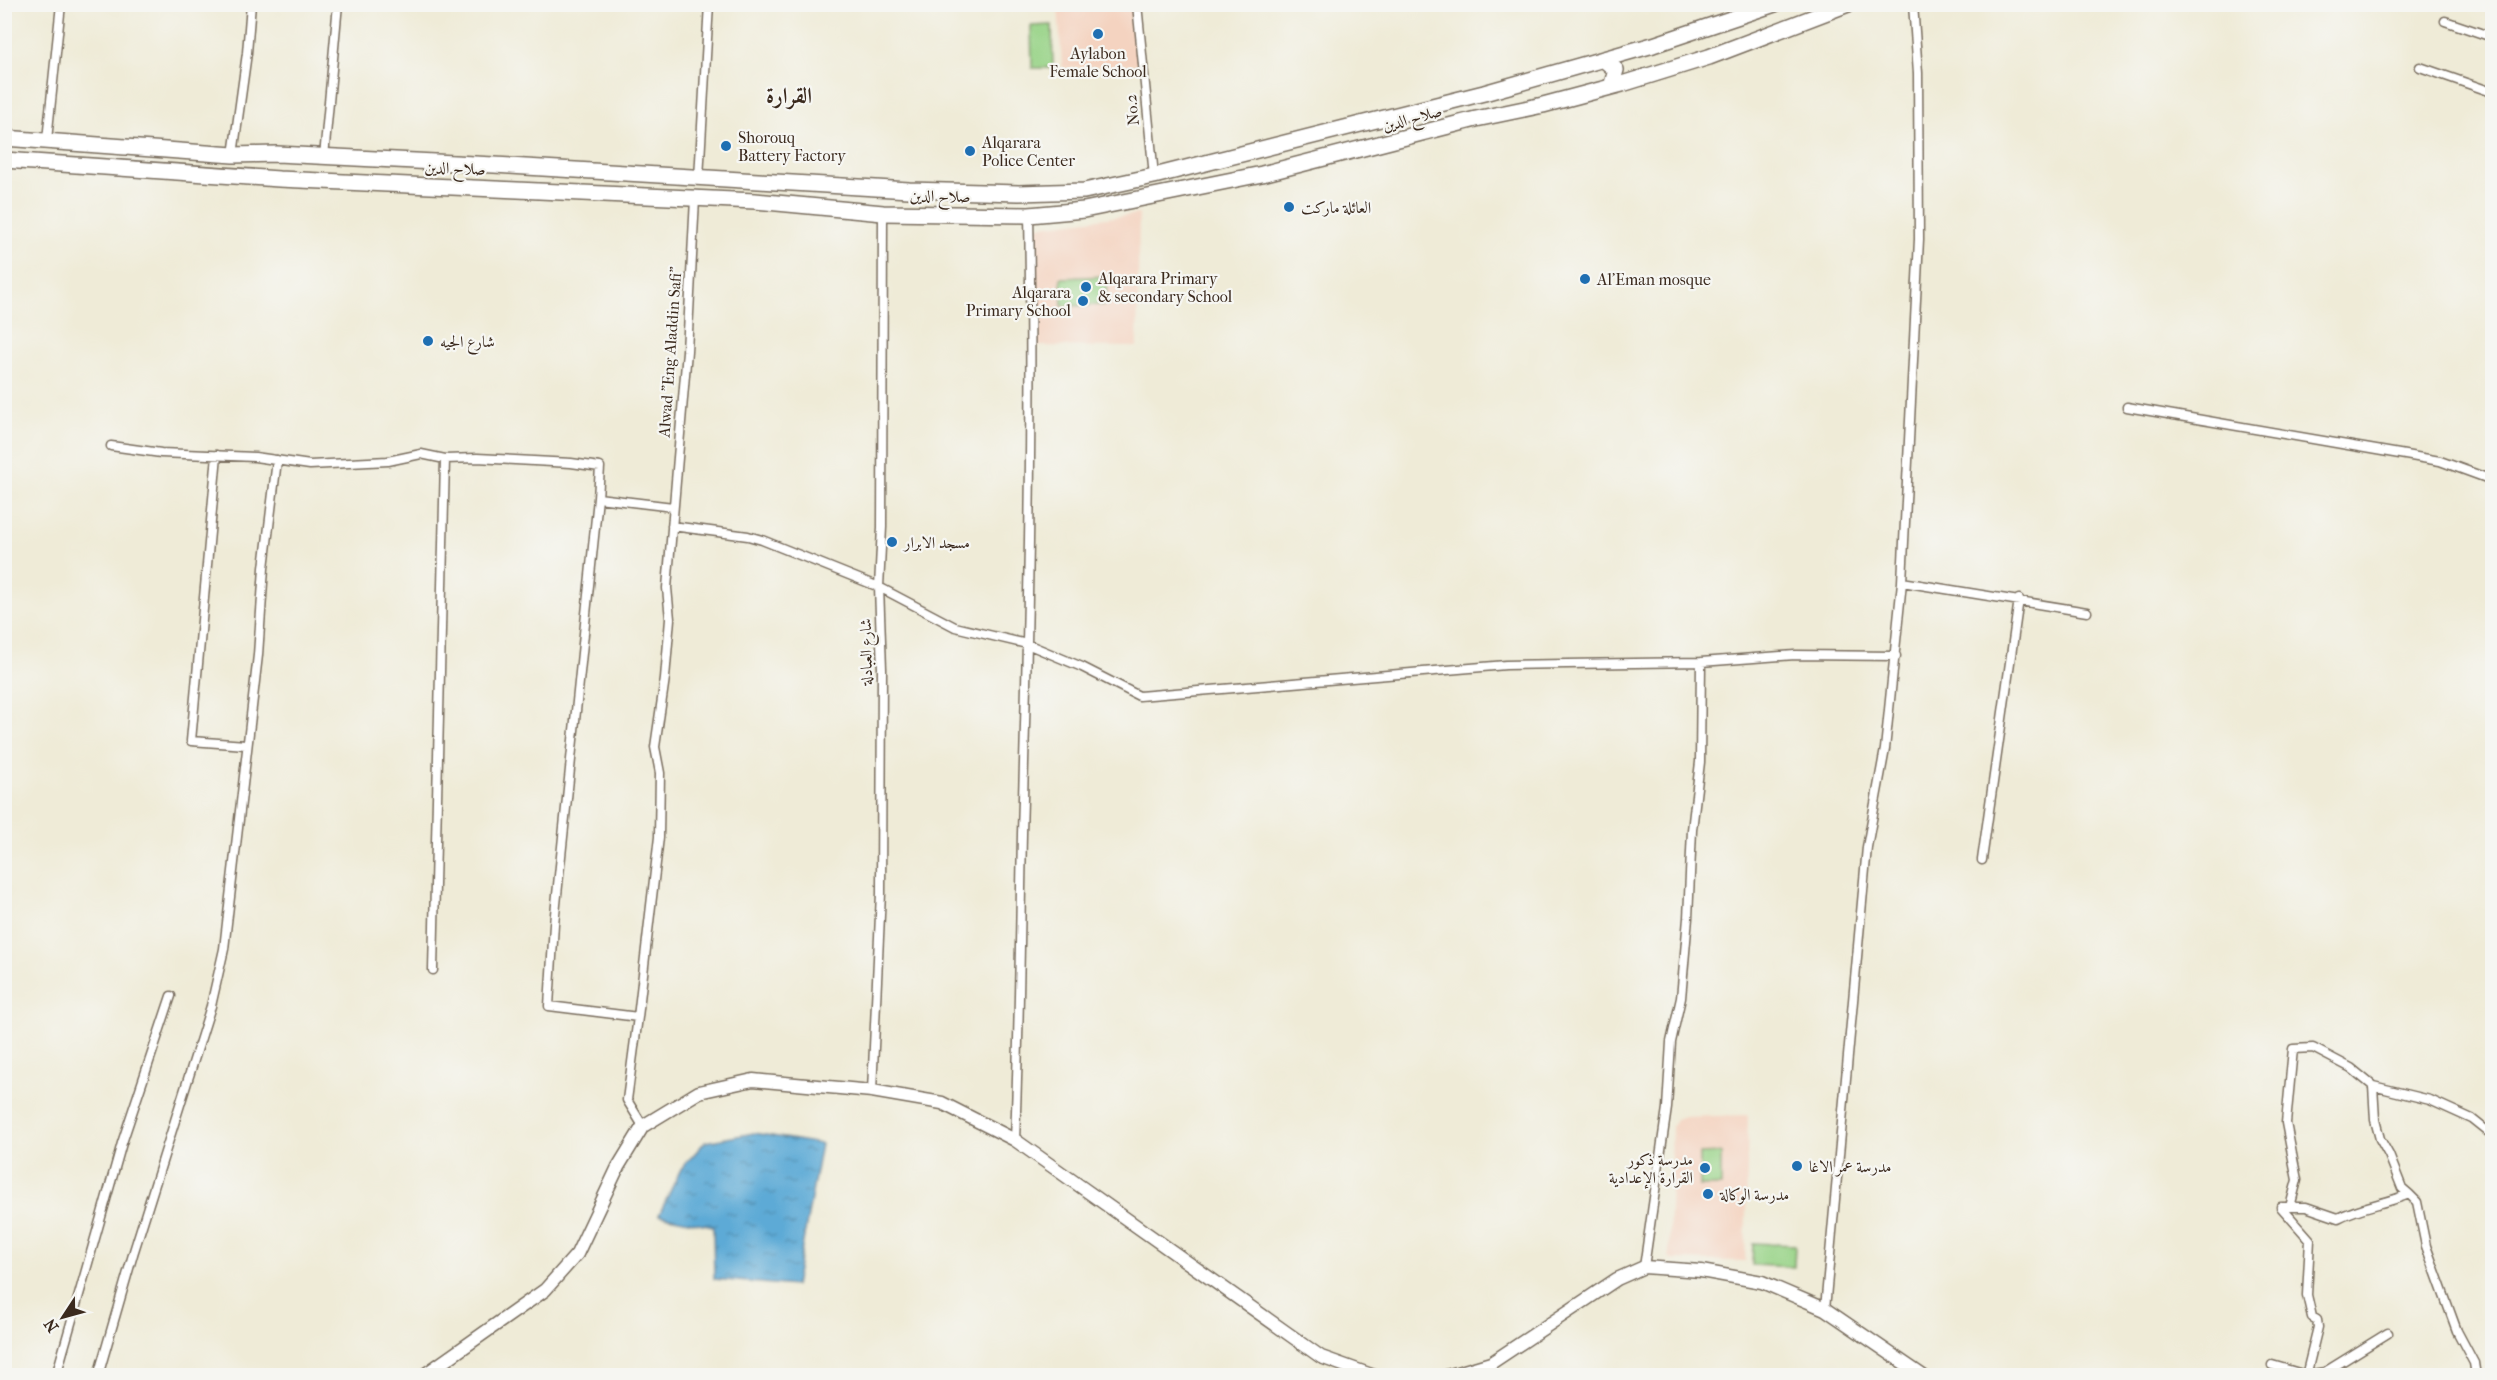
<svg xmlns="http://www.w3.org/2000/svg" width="2497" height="1380" viewBox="0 0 2497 1380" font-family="'IM FELL French Canon',Amiri,serif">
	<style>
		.built { fill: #f4d3c0 }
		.grass { fill: #98d387; stroke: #6a7e52; stroke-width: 1.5 }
		.water { fill: url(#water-ripples); stroke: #4c6a7a; stroke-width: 1.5 }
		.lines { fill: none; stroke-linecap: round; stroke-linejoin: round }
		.street-casing { stroke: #7a6e5f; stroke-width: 11 }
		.secondary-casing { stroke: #7a6e5f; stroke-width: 15 }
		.highway-casing { stroke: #7a6e5f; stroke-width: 18 }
		.street { stroke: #fff; stroke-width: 8 }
		.secondary { stroke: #fff; stroke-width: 12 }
		.highway { stroke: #fff; stroke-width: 15 }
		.poi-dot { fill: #1f6fb2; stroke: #f6f6f2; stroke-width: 2 }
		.labels { text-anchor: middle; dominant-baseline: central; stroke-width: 4.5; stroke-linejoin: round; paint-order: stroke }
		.poi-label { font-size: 16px; fill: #3b2a1e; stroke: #f6f6f2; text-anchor: start }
		.street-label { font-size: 16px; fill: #3b2a1e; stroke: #f6f6f2 }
		.district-label { font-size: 22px; font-weight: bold; fill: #3b2a1e; stroke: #f6f6f2 }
	</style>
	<defs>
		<pattern id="water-ripples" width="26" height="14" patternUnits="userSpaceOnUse" patternTransform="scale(1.5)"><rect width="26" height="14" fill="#5daad6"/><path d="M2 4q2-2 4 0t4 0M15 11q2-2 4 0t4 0" fill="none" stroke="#4e8bad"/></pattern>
	</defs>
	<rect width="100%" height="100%" fill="#f6f6f2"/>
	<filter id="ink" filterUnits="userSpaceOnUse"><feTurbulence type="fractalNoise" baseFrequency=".0167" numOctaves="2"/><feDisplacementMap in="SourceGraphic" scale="12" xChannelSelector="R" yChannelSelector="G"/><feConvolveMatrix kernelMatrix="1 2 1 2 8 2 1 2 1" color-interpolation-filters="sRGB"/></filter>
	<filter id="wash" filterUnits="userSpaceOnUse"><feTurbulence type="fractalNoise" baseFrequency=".008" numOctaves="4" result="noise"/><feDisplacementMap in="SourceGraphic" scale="24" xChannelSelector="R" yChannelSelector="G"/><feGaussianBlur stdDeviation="1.35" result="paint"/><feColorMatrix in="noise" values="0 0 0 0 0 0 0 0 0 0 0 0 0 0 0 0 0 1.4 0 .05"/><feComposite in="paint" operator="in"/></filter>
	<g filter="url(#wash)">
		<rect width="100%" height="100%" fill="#efebd7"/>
		<path class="built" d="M1058 5H1133L1139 64 1062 68Z
			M1139 214 1137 347 1035 346 1032 227Z
			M1748 1115 1745 1261 1672 1260 1669 1256 1672 1126 1676 1119 1682 1117Z"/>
		<path class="grass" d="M1052 25 1053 68H1032L1031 26Z
			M1106 276 1107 305 1062 306 1061 278Z
			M1721 1153V1186H1700V1154Z
			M1753 1243 1795 1245 1794 1267 1752 1265Z"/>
		<path class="water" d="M754 1133 821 1144 795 1286 714 1279 713 1226 659 1215 681 1169 705 1142Z"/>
	</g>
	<g filter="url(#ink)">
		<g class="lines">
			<defs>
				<path id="street" d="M1137 4 1154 176
					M2445 21 2492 37
					M2420 67 2492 92
					M47 140 61 4
					M233 155 247 53 251 4
					M324 157 338 4
					M699 178 709 4
					M2127 407 2440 461 2492 480
					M111 446 161 453 255 457 310 465 388 461 421 454 445 459 477 458 571 463 600 467 598 498 673 507
					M217 455 191 741 246 745
					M598 498 554 924 549 1006 638 1017 659 837 660 773 655 747 665 678 670 619 667 588 687 351 695 199
					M672 526 748 536 762 540 879 587 955 627 1027 644 1082 667 1139 696 1506 665 1701 662 1795 655 1896 656
					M1902 582 2087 612
					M1982 860 2019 599
					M433 970 445 459
					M638 1017 627 1100 643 1126
					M2373 1086 2375 1120 2380 1139 2389 1155 2402 1188 2409 1194
					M872 1091 881 893 882 669 879 587 882 527 883 213
					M1015 1140C1019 1038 1020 936 1022 834 1028 628 1033 421 1029 215
					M2281 1207H2306L2338 1218C2361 1206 2385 1204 2409 1194L2417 1202 2426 1246 2457 1331 2474 1363 2476 1376
					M2281 1207 2310 1240 2307 1295 2312 1317 2317 1320 2318 1327 2306 1376
					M2290 1207 2297 1180 2286 1123 2293 1049 2313 1048 2351 1068 2373 1086 2430 1100 2472 1119 2492 1135
					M1644 1267 1667 1108 1671 1042 1681 998 1688 918 1692 830 1700 762 1701 662
					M1825 1309 1867 847 1885 749 1902 582 1919 239 1918 73 1913 4
					M2272 1365 2306 1375 2325 1372 2388 1333
					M56 1376 122 1143 171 996
					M98 1376 134 1251 211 1006 224 949 258 655 264 568 277 460"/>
				<path id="secondary" d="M423 1376 545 1290 577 1254 618 1167 643 1126 699 1092 753 1080 872 1091 942 1103 1015 1140 1321 1357 1374 1376
					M1447 1376 1491 1363 1617 1279 1644 1267 1701 1271 1762 1282 1825 1309 1923 1376"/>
				<path id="highway" d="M1603 59 1616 70 1611 87
					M4 138 233 155 277 154 494 165 909 190 1019 193 1084 191 1154 176 1484 93 1653 45 1775 4
					M4 160 279 179 755 201 883 213 1029 215 1084 210 1262 174 1476 119 1543 105 1622 84 1709 57 1848 4"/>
			</defs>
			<use href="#street" class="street-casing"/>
			<use href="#secondary" class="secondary-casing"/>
			<use href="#highway" class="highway-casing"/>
			<use href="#street" class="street"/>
			<use href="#secondary" class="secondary"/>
			<use href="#highway" class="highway"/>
		</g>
	</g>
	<g class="poi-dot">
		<circle cx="1098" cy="34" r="6"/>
		<circle cx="726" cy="146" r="6"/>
		<circle cx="970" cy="151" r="6"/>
		<circle cx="1289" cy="207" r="6"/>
		<circle cx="1585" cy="279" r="6"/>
		<circle cx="1086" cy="287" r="6"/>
		<circle cx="1083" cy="301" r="6"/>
		<circle cx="428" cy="341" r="6"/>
		<circle cx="892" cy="542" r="6"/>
		<circle cx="1797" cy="1166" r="6"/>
		<circle cx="1705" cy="1168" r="6"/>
		<circle cx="1708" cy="1194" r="6"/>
	</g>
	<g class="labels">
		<g class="poi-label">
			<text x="1098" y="53" text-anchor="middle">Aylabon<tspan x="1098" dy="18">Female School</tspan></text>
			<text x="738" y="137">Shorouq<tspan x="738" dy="18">Battery Factory</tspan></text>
			<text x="982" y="142">Alqarara<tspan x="982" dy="18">Police Center</tspan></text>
			<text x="1301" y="207">العائلة ماركت</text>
			<text x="1098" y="278">Alqarara Primary<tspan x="1098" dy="18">&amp; secondary School</tspan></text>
			<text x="1597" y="279">Al'Eman mosque</text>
			<text x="1071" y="292" text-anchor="end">Alqarara<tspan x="1071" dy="18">Primary School</tspan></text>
			<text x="440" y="341">شارع الجيه</text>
			<text x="904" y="542">مسجد الابرار</text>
			<text x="1693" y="1159" text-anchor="end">مدرسة ذكور<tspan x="1693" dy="18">القرارة الإعدادية</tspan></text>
			<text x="1809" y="1166">مدرسة عمر الاغا</text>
			<text x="1720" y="1194">مدرسة الوكالة</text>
		</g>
		<g class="street-label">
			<text transform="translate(1132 110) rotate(-96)">No.2</text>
			<text transform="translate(1412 118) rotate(-15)">صلاح الدين</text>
			<text transform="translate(455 168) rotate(2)">صلاح الدين</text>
			<text transform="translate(940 196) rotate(1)">صلاح الدين</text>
			<text transform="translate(670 352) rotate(-86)">Alwad "Eng Aladdin Safi"</text>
			<text transform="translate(866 652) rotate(-91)">شارع العبادلة</text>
		</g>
		<g class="district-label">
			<text x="789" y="96">القرارة</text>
		</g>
	</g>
	<rect width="2497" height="1380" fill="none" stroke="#f6f6f2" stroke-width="24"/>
	<g transform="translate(63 1317) rotate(234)" stroke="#f6f6f2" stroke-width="4.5" paint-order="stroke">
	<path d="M0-4.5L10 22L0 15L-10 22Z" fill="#3b2a1e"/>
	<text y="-9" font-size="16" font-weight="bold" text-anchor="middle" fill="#3b2a1e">N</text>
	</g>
</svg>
